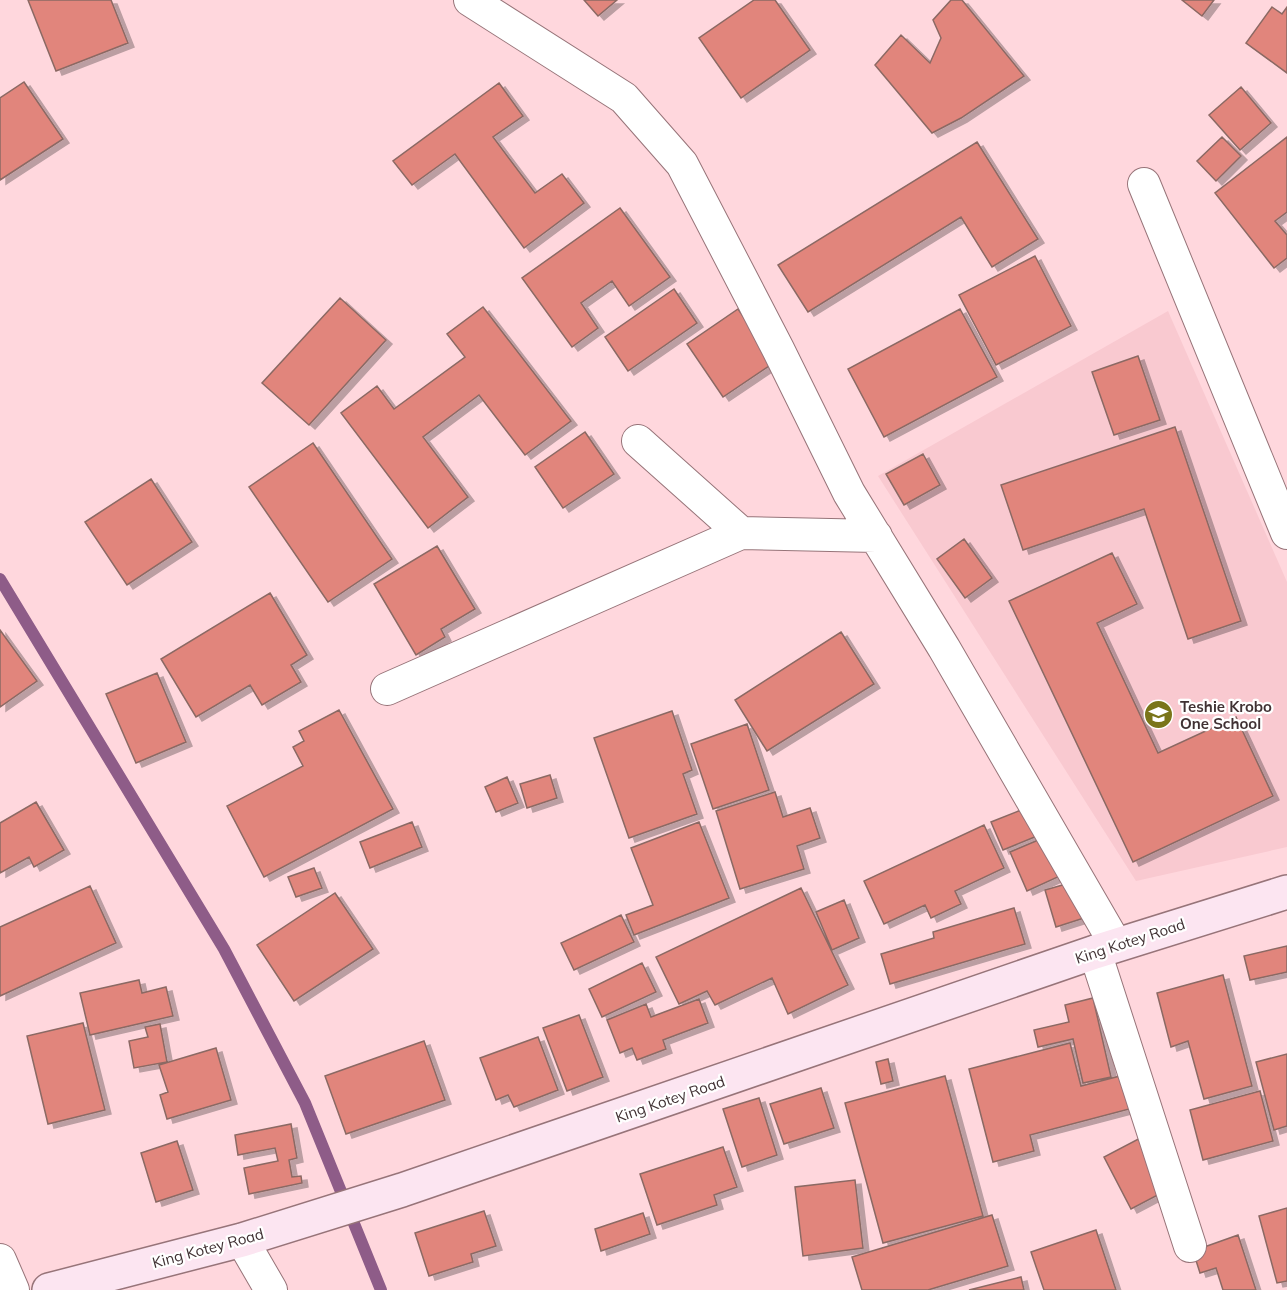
<svg xmlns="http://www.w3.org/2000/svg" width="1287" height="1290" viewBox="0 0 1287 1290" font-family="Mulish,sans-serif">
	<style>
		.built { fill: #f9c9d0 }
		.lines { fill: none; stroke-linecap: round; stroke-linejoin: round }
		.stream { stroke: #8e5c88; stroke-width: 12 }
		.building { fill: #e1857b; stroke: #8b6964; stroke-width: 1.5; filter: url(#shadow) }
		.street-casing { stroke: #977479; stroke-width: 34 }
		.secondary-casing { stroke: #977479; stroke-width: 36 }
		.street { stroke: #fff; stroke-width: 32 }
		.secondary { stroke: #fce5f1; stroke-width: 33 }
		.labels { text-anchor: middle; dominant-baseline: central; stroke-width: 4.5; stroke-linejoin: round; paint-order: stroke }
		.poi-label { font-size: 15px; font-weight: bold; fill: #403133; stroke: #fff; text-anchor: start }
		.street-label { font-size: 15px; fill: #403133; stroke: #fff }
	</style>
	<defs>
		<filter id="shadow"><feDropShadow dx="6" dy="4" stdDeviation="0" flood-color="#0004"/></filter>
	</defs>
	<rect width="100%" height="100%" fill="#ffd7dd"/>
	<path class="built" d="M1168 311 1287 582V847L1136 881 878 476Z"/>
	<g class="lines">
		<path class="stream" d="M0 579 224 949 305 1103 381 1290"/>
	</g>
	<path class="building" d="M28 0H111L128 43 56 71Z
		M584 0H617L598 16Z
		M754 0H775L810 50 741 98 699 38Z
		M951 0H962L1024 76 961 118 932 133 875 65 901 35 930 63 941 38 933 20Z
		M1182 0H1214L1202 16Z
		M1272 7 1282 14 1287 7V73L1246 43Z
		M24 82 63 139 0 180V98Z
		M499 83 523 116 493 137 535 193 562 174 584 203 524 248 455 154 412 185 393 161Z
		M1241 87 1271 123 1240 150 1209 115Z
		M1222 137 1241 156 1216 181 1197 161Z
		M1287 137V212L1275 221 1287 235V258L1274 268 1215 193Z
		M977 142 1038 239 992 267 961 217 808 312 778 265Z
		M620 208 670 277 629 306 612 281 581 303 598 328 572 347 522 278Z
		M1035 256 1071 326 996 365 959 295Z
		M674 289 697 323 628 371 605 337Z
		M340 298 386 340 309 425 262 383Z
		M483 307 571 421 525 455 479 395 423 437 468 497 428 528 341 413 377 386 394 409 465 357 447 334Z
		M738 309 775 362 723 397 687 344Z
		M960 309 997 377 884 437 848 369Z
		M1138 356 1160 420 1114 435 1092 372Z
		M1175 427 1241 621 1188 639 1144 509 1023 550 1001 485Z
		M585 432 614 474 563 508 535 467Z
		M313 443 392 559 328 602 249 487Z
		M923 454 940 485 904 505 886 474Z
		M151 479 192 542 127 585 85 522Z
		M964 539 992 578 965 598 937 559Z
		M437 546 475 609 441 629 445 637 416 655 374 584Z
		M1112 553 1137 604 1097 623 1158 753 1236 717 1273 796 1133 862 1009 601Z
		M270 593 307 655 291 665 301 682 262 705 250 685 196 717 161 659Z
		M0 630 37 681 0 707Z
		M841 632 874 684 767 751 735 700Z
		M157 673 186 742 136 763 106 694Z
		M339 710 393 809 264 877 227 806 303 766 293 747 304 741 299 731Z
		M672 711 692 770 683 774 697 814 629 838 594 738Z
		M747 724 769 790 713 809 691 744Z
		M550 775 557 798 527 808 520 784Z
		M507 777 518 803 496 812 485 787Z
		M775 792 783 817 810 808 820 838 797 846 804 869 740 889 716 811Z
		M36 802 64 850 34 867 29 857 0 873V823Z
		M1026 808 1037 836 1003 850 991 822Z
		M412 822 422 847 370 868 360 842Z
		M699 822 729 898 634 935 626 915 653 905 631 848Z
		M984 825 1004 868 955 891 961 904 931 918 925 905 884 924 864 881Z
		M1043 838 1060 876 1027 891 1010 852Z
		M314 868 322 888 296 897 288 877Z
		M1073 882 1084 918 1056 927 1045 890Z
		M90 886 116 943 0 996V927Z
		M801 888 848 985 788 1014 772 978 715 1005 707 991 679 1004 656 957Z
		M335 893 373 949 294 1001 257 945Z
		M844 900 859 938 832 950 816 912Z
		M1014 908 1025 944 890 984 881 954 934 938 933 932Z
		M621 915 634 942 574 970 561 943Z
		M1287 946V972L1250 980 1244 956Z
		M642 963 656 992 602 1017 589 989Z
		M1223 975 1252 1086 1204 1099 1188 1041 1171 1047 1157 993Z
		M139 980 142 993 166 987 173 1016 90 1035 80 993Z
		M1093 998 1111 1077 1083 1083 1073 1039 1038 1047 1034 1030 1069 1022 1065 1005Z
		M699 999 708 1023 663 1040 666 1049 637 1060 632 1048 620 1053 607 1020 646 1004 651 1017Z
		M579 1015 603 1077 567 1091 543 1028Z
		M83 1023 105 1110 48 1124 27 1036Z
		M160 1024 167 1062 134 1068 129 1041 148 1037 145 1027Z
		M538 1037 558 1090 514 1107 508 1095 496 1100 480 1058Z
		M424 1041 445 1100 346 1134 325 1076Z
		M1070 1043 1081 1086 1124 1075 1133 1108 1030 1135 1034 1151 993 1162 969 1069Z
		M216 1048 231 1100 167 1119 160 1095 168 1092 159 1065Z
		M1287 1054V1126L1274 1130 1256 1062Z
		M888 1059 893 1081 881 1084 876 1062Z
		M945 1076 983 1216 883 1243 845 1103Z
		M821 1088 834 1128 784 1144 770 1104Z
		M1260 1091 1273 1141 1203 1160 1190 1110Z
		M759 1098 777 1155 742 1167 723 1109Z
		M291 1124 297 1158 289 1160 292 1177 301 1176 302 1183 249 1194 244 1168 278 1161 275 1148 238 1155 235 1135Z
		M1146 1135 1173 1187 1131 1209 1104 1157Z
		M177 1141 193 1190 156 1202 141 1153Z
		M723 1147 737 1187 714 1195 717 1205 657 1225 640 1174Z
		M855 1180 863 1248 803 1256 795 1187Z
		M1287 1208V1281L1277 1283 1259 1216Z
		M484 1211 496 1246 471 1254 473 1262 429 1276 415 1233Z
		M643 1213 650 1234 601 1251 595 1229Z
		M992 1215 1008 1266 928 1290H862L852 1257Z
		M1096 1230 1116 1290H1044L1031 1252Z
		M1238 1235 1256 1290H1223L1216 1268 1200 1273 1193 1251Z
		M1021 1277 1024 1290H969Z"/>
	<g class="lines">
		<defs>
			<path id="street" d="M470 0 624 98 682 164 778 349 849 493 944 648 1116 945
				M1144 184 1287 533
				M638 441 741 533
				M387 689 741 533 876 536
				M1095 952 1190 1246
				M242 1240 271 1290
				M0 1260 13 1290"/>
			<path id="secondary" d="M49 1290 242 1240 402 1190 1095 952 1287 892"/>
		</defs>
		<use href="#street" class="street-casing"/>
		<use href="#secondary" class="secondary-casing"/>
		<use href="#street" class="street"/>
		<use href="#secondary" class="secondary"/>
	</g>
	<defs>
		<symbol id="school-disc" viewBox="-11 -11 22 22"><circle r="9.5" fill="#7a7519" stroke="#fff"/><path d="M0-5L7-2L0 1L-7-2ZM-4 1L0 2.5L4 1V4Q0 6-4 4Z" fill="#fff"/></symbol>
	</defs>
	<g fill-rule="evenodd">
		<use href="#school-disc" x="1142" y="698" width="33" height="33"/>
	</g>
	<g class="labels">
		<g class="poi-label">
			<text x="1180" y="706">Teshie Krobo<tspan x="1180" dy="17">One School</tspan></text>
		</g>
		<g class="street-label">
			<text transform="translate(1130 941) rotate(-18)">King Kotey Road</text>
			<text transform="translate(670 1099) rotate(-19)">King Kotey Road</text>
			<text transform="translate(208 1248) rotate(-15)">King Kotey Road</text>
		</g>
	</g>
</svg>
